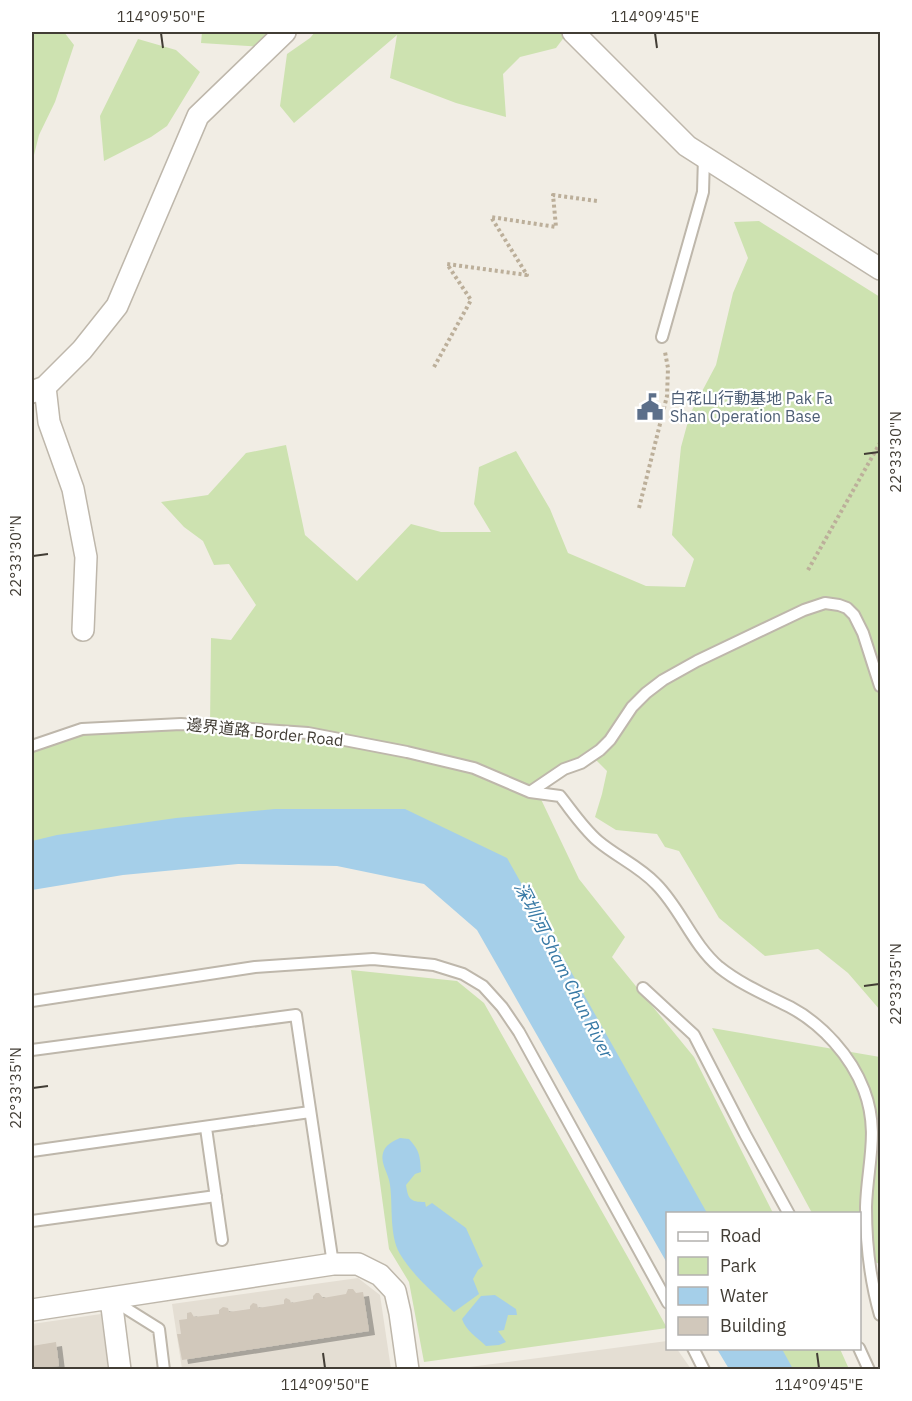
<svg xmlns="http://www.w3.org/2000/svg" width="912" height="1401" viewBox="0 0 912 1401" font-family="'IBM Plex Sans','Noto Sans SC',sans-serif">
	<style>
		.residential { fill: #e4ded3 }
		.green { fill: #cde2b0 }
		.water { fill: #a5cfe9 }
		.building { fill: #d1c8bb; filter: url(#shadow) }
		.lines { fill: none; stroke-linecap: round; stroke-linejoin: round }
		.service-casing { stroke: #beb7ab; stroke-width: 14 }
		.minor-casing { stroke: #beb7ab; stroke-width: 24 }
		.path { stroke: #bcaf9a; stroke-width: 4; stroke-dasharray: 3 3; stroke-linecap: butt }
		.service { stroke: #fff; stroke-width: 10 }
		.minor { stroke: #fff; stroke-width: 21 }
		.ticks { fill: none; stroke: #423d35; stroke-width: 2 }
		.labels { text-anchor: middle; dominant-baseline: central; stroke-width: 4.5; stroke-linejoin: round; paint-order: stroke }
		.service-label { font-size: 16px; fill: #4e5e75; stroke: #fff; text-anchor: start }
		.street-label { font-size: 16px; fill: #423d35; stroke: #fff }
		.water-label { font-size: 18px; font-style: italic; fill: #3779a5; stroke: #fff }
		.neatline { fill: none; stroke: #423d35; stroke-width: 2 }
		.ticks-label { font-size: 15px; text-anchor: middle; fill: #423d35 }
	</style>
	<defs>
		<filter id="shadow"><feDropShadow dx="6" dy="4" stdDeviation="0" flood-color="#0004"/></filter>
	</defs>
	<rect width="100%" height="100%" fill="#f1ede4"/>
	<path class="residential" d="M358 1278 380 1295 391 1369H182L172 1304Z
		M101 1314 108 1369H32V1324Z
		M667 1341 668 1348 677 1349 691 1369H454Z"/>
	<path class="green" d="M32 32H64L74 45 55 102 39 135 32 163Z
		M202 32H294L278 48 201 43Z
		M315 32H568L556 48 520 57 503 74 506 117 456 103 390 78 397 35 294 123 280 106 287 54 310 38Z
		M138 39 176 50 200 72 167 126 151 137 104 161 100 116Z
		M759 221 880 297V1010L848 973 818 949 765 956 719 918 679 851 665 847 657 834 616 830 595 817 602 794 607 771 587 751 530 790 538 793 579 879 625 937 612 957 694 1057 773 1213H671L509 896 382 830 32 859V748L82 729 210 726 211 638 231 640 256 605 229 564 214 565 203 541 184 527 161 502 208 495 246 453 286 445 305 535 357 581 411 524 441 532H491L474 504 479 467 516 451 550 509 568 553 646 586 685 587 694 559 672 535 681 447 690 414 716 365 733 293 748 258 734 222Z
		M351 970 457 981 484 1003 630 1261 667 1328 424 1362 409 1282 389 1249Z
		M712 1028 880 1057V1264L860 1257V1214L812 1213Z
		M750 1349H840L849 1369H763Z"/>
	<path class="water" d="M275 809H405L507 858 707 1213 668 1214 667 1263 477 930 424 884 337 866 238 864 123 875 32 890V841L57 835 176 818Z
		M400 1138 409 1139C420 1151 420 1156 421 1172L415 1174 406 1185C408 1199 410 1202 425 1202L426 1207 432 1203 466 1228 483 1266 478 1270 473 1279 479 1294 454 1312C435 1294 414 1277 400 1254 389 1235 393 1206 390 1185 389 1174 380 1164 383 1153 385 1145 393 1141 400 1138Z
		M495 1295 516 1309 517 1315H508L504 1330 498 1331 506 1342 499 1345 486 1346C477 1337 466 1331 462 1319L481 1296Z
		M717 1349H782L793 1369H729Z"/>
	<path class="building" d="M348 1289H353L356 1293 363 1292 369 1331 182 1360 177 1334H181L179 1320 187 1319V1313L191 1312 194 1317 219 1314V1310L223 1307 228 1308 229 1312 250 1309V1306L253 1303 257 1304 258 1308 284 1304V1300L286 1298 290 1300 291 1303 313 1299V1296L316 1293H319L323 1298 346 1294Z
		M56 1342 59 1366 32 1370V1346Z"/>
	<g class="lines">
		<defs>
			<path id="service" d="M662 337 703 192 704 157
				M32 746 82 729 181 724 308 733 407 752 474 768 530 792 560 796C572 811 583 828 598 841 617 857 639 866 656 884 681 909 692 944 719 967 740 984 766 995 790 1007 822 1024 851 1056 864 1090 880 1132 867 1165 866 1207 866 1243 870 1280 880 1315
				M530 792 564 769 581 763 600 750 610 740 632 707 646 693 663 680 697 661 804 610 825 603 839 605 847 608 854 615 863 633 880 686
				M643 988 694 1035 745 1134 789 1214
				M32 1001 255 967 373 959 434 965 463 974 483 986 502 1007 519 1032 668 1303
				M32 1050 296 1015 333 1264
				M206 1128 222 1240
				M32 1151 310 1112
				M32 1221 216 1196
				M111 1299 159 1329 164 1370
				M693 1348 704 1370
				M859 1348 869 1370"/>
			<path id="minor" d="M573 32 687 146 880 269
				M45 387 49 422 73 489 86 557 83 630
				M32 392 45 387 82 350 117 306 198 116 285 32
				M111 1299 120 1370
				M32 1310 333 1264H358L380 1275 395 1291 400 1313 408 1370"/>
		</defs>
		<use href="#service" class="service-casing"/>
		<use href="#minor" class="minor-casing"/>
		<path class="path" d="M434 367 471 300 447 264 527 275 491 217 556 227 553 195 597 201
			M639 508 667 396 668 368 665 352
			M808 570 880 443"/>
		<use href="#service" class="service"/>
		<use href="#minor" class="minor"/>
	</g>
	<path class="ticks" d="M161 33 163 48M655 33 657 48M864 454 879 452M33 556 48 554M864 986 879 984M33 1088 48 1086M323 1353 325 1368M817 1353 819 1368"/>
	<defs>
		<symbol id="civic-bare" viewBox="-9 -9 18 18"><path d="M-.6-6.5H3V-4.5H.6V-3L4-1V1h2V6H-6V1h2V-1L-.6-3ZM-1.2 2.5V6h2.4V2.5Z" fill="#5c6f8a" stroke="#fff" stroke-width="2.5" paint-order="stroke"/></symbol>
	</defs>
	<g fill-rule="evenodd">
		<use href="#civic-bare" x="631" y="388" width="38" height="38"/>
	</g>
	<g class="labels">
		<g class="service-label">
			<text x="670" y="398">白花山行動基地 Pak Fa<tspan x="670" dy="18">Shan Operation Base</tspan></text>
		</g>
		<g class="street-label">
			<text transform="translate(265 732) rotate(6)">邊界道路 Border Road</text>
		</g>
		<g class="water-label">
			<text transform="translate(564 970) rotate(63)">深圳河 Sham Chun River</text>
		</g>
	</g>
	<rect width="912" height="1401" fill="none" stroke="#ffffff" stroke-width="66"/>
	<rect x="666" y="1212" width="195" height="138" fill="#ffffff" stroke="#b3b1ae" stroke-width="1.5"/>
	<rect x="678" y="1232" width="30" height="9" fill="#ffffff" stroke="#b3b1ae" stroke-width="1.5"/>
	<text x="720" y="1242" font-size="18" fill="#423d35">Road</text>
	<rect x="678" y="1257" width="30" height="18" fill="#cde2b0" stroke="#b3b1ae" stroke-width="1.5"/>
	<text x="720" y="1272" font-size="18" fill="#423d35">Park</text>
	<rect x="678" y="1287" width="30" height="18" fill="#a5cfe9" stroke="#b3b1ae" stroke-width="1.5"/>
	<text x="720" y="1302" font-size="18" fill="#423d35">Water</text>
	<rect x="678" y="1317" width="30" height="18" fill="#d1c8bb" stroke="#b3b1ae" stroke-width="1.5"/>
	<text x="720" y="1332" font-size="18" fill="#423d35">Building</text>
	<rect x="33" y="33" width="846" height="1335" class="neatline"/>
	<g class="ticks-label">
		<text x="161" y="22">114°09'50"E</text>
		<text x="655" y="22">114°09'45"E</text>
		<text transform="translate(896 452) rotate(-90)" y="5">22°33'30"N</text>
		<text transform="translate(16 556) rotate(-90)" y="5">22°33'30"N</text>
		<text transform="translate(896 984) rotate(-90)" y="5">22°33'35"N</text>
		<text transform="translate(16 1088) rotate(-90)" y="5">22°33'35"N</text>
		<text x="325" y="1390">114°09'50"E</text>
		<text x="819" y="1390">114°09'45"E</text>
	</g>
</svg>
